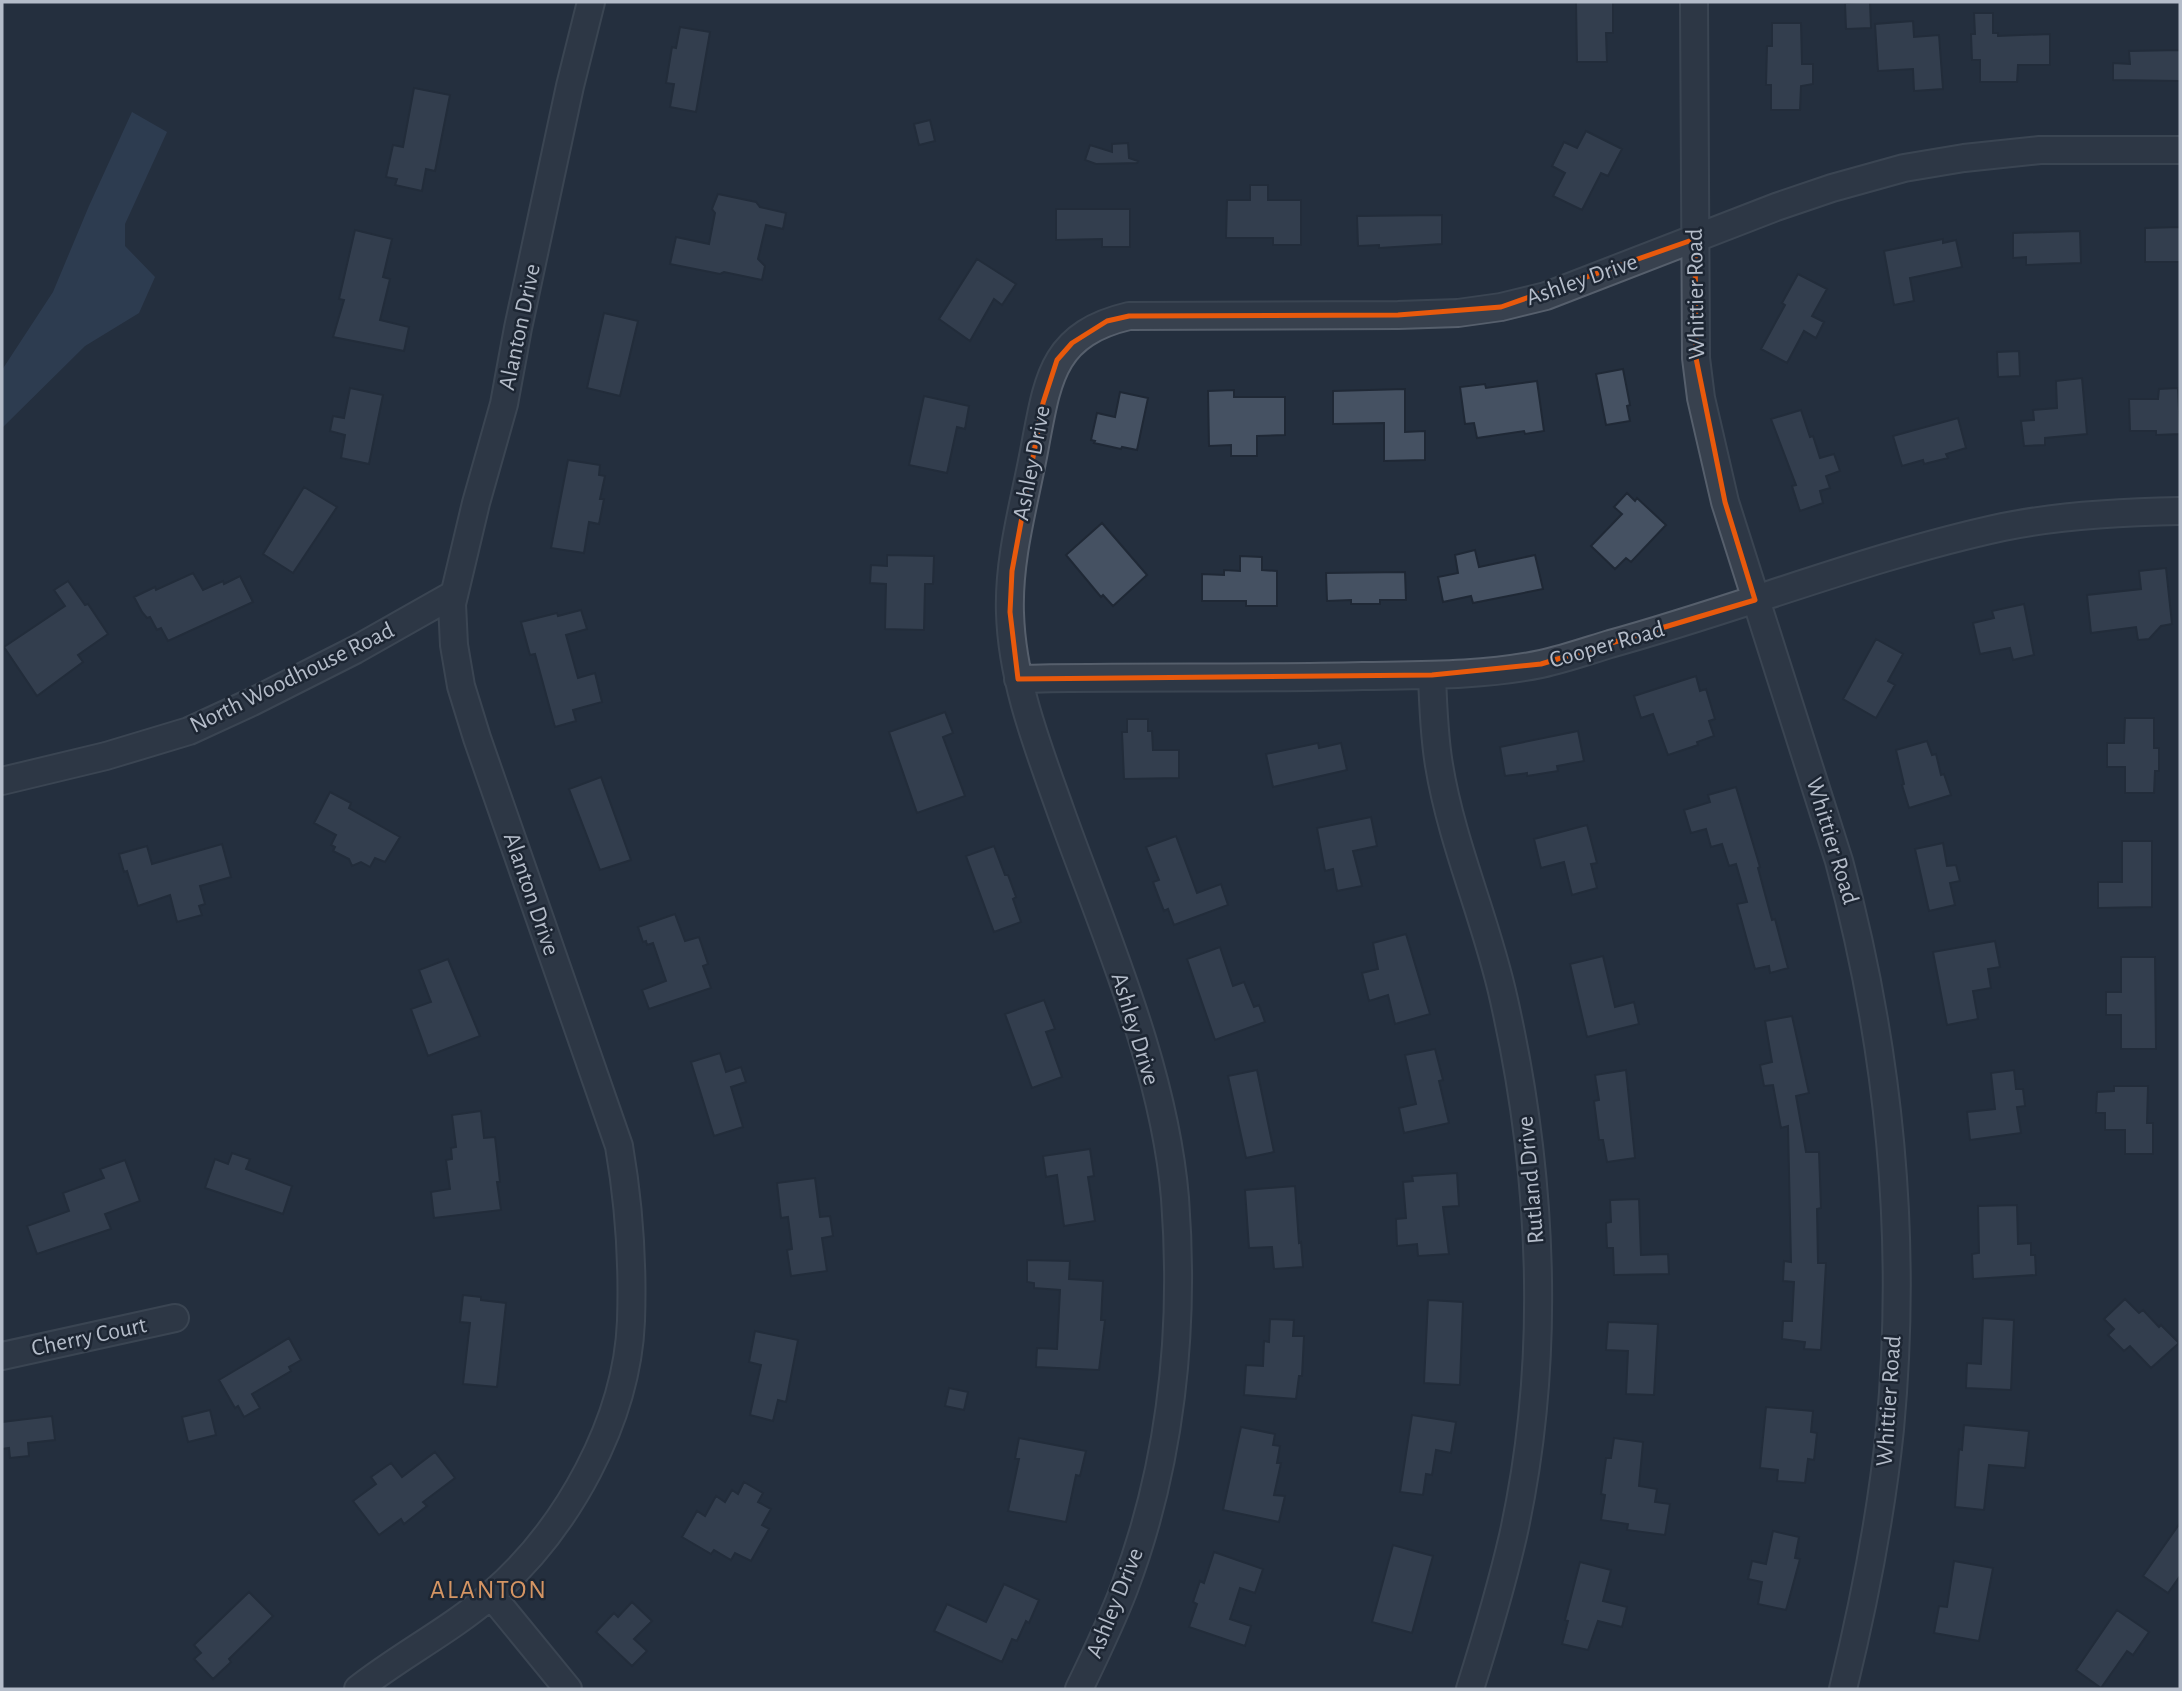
<svg xmlns="http://www.w3.org/2000/svg" width="2182" height="1691" viewBox="0 0 2182 1691" font-family="'Alegreya Sans',sans-serif">
	<style>
		.water { fill: #394c67 }
		.building { fill: #455162; stroke: #1f2835; stroke-width: 2 }
		.lines { fill: none; stroke-linecap: round; stroke-linejoin: round }
		.minor-casing { stroke: #565f6c; stroke-width: 30 }
		.minor { stroke: #38414e; stroke-width: 26 }
		.marked { fill: none; stroke: #e8590c; stroke-width: 5; stroke-linejoin: round }
		.labels { text-anchor: middle; dominant-baseline: central; stroke-width: 5; stroke-linejoin: round; paint-order: stroke }
		.street-label { font-size: 24px; fill: #b4bcc9; stroke: #1d2633 }
		.neighbourhood-label { font-size: 26px; letter-spacing: 2px; fill: #d59563; stroke: #1d2633 }
	</style>
	<rect width="100%" height="100%" fill="#242f3e"/>
	<path class="water" d="M132 112 167 132 125 224V246L155 277 139 313 85 346 2 428V370L53 292 89 206Z"/>
	<path class="building" d="M1576 2H1613V33H1606L1607 62H1577Z
		M1870 2 1871 28 1846 29 1845 3Z
		M1974 13H1993V33H1998V36L2050 34V65H2018L2017 82H1980V60H1972L1971 34H1975Z
		M1913 21 1914 37 1939 35 1943 89 1914 91 1913 69 1878 71 1875 24Z
		M1772 23H1801L1802 64H1813V84L1801 86 1800 110H1771V85H1766L1767 46H1772Z
		M680 27 710 32 696 112 670 107 674 84 666 83 672 47 676 48Z
		M2180 50V81L2113 80V63L2130 64 2129 51Z
		M414 88 450 95 435 171 426 169 422 191 395 185 397 179 386 177 393 145 403 147Z
		M930 120 935 141 919 145 914 124Z
		M1586 131 1622 149 1608 176 1601 173 1582 210 1553 196 1565 173 1552 166 1564 142 1577 148Z
		M1128 143 1129 158 1138 161 1137 163 1096 164 1085 160 1090 145 1112 152V144Z
		M1250 185H1268V200H1301V245H1273V238H1226L1227 200H1250Z
		M718 194 756 202 760 207 786 213 783 229 766 225 758 259 765 266 762 280 724 272 720 274 670 264 676 237 709 244 715 213 712 209Z
		M1056 209H1130V247H1102V239L1056 240Z
		M1442 215V244L1379 248V245L1358 246 1357 216Z
		M2180 227V262H2145V228Z
		M355 230 392 239 383 277 390 279 380 320 409 327 404 351 333 337 344 300 339 299Z
		M2080 231 2081 263 2026 265V257L2013 258V233Z
		M1943 239V243L1956 240 1962 267 1910 278 1914 301 1894 305 1884 251Z
		M977 259 1016 284 1002 305 994 299 970 341 939 319Z
		M1798 274 1827 289 1812 316 1824 322 1816 338 1804 331 1787 363 1761 349 1785 305 1782 303Z
		M604 313 638 321 620 396 587 388Z
		M2019 351 2020 376 1998 377 1997 352Z
		M1623 369 1630 405 1627 406 1630 421 1606 425 1596 374Z
		M2082 378 2087 434 2045 438V445L2024 446 2021 421 2034 420 2033 410 2057 408 2056 381Z
		M1537 381 1544 431 1525 434 1524 431 1477 438 1474 423 1465 424 1460 387 1485 384 1486 388Z
		M350 388 383 395 369 464 341 458 345 435 330 431 333 416 344 418Z
		M2178 388 2180 434 2156 435V431H2130L2129 399H2158L2159 389Z
		M1405 389V432L1425 431V460L1384 461V423L1333 424V391Z
		M1234 390V397H1285V435L1257 436V456H1231V445L1209 446 1208 391Z
		M1120 392 1148 398 1137 450 1122 447 1121 449 1094 443 1095 441 1091 440 1097 413 1115 417Z
		M924 396 969 406 965 429 957 427 947 473 909 465Z
		M1801 410 1810 437 1813 436 1820 458 1834 454 1840 471 1826 476 1830 488 1820 491 1823 503 1800 511 1792 486 1796 485 1771 419Z
		M1958 418 1966 448 1946 454 1948 458 1924 464 1923 460 1902 466 1893 436Z
		M568 460 600 465 599 475 605 476 600 499H604L599 524 589 522 584 553 551 548Z
		M304 487 337 507 293 573 263 554Z
		M1627 493 1635 501 1637 498 1666 525 1631 562 1626 558 1615 569 1591 546 1622 514 1614 507Z
		M1102 523 1147 575 1113 606 1103 595 1101 597 1066 555Z
		M1475 550 1479 567 1535 555 1543 589 1473 603 1471 596 1443 602 1438 577 1458 573 1455 555Z
		M887 555 934 556 933 584H925L924 630 885 629 886 584 870 583 871 565 887 566Z
		M1240 556 1262 557V570L1277 571V606H1246V601H1202V574L1224 575V570L1240 571Z
		M2166 568 2172 624 2161 626 2149 639 2138 640 2136 627 2091 633 2087 595 2141 589 2139 571Z
		M1405 572 1406 600H1380V604H1351V600L1327 601 1326 573Z
		M193 573 203 590 223 581 224 584 240 576 253 602 168 641 161 628 157 630 150 617 147 618 142 612 134 597 155 587 156 590Z
		M68 581 85 605 88 604 108 634 78 655 83 662 37 696 4 647 65 606 54 590Z
		M2024 604 2034 655 2013 660 2010 648 1980 654 1973 623 1994 618 1992 611Z
		M581 610 587 629 566 635 578 678 595 673 602 702 573 710 576 721 555 727 535 654 530 655 521 622 557 613 558 616Z
		M1876 639 1903 654 1888 681 1895 685 1876 718 1843 699Z
		M1696 676 1700 691 1706 689 1715 719 1709 721 1714 736 1697 742 1698 745 1668 755 1653 714 1641 718 1634 696Z
		M945 712 953 733 943 737 965 796 917 813 889 732Z
		M2125 718H2154V748H2159V771H2155L2154 793H2125V767H2107V743H2124Z
		M1127 719H1148V731H1152L1153 750H1179V778L1124 779 1122 732H1127Z
		M1578 731 1584 761 1557 766 1558 771 1527 776V773L1505 776 1500 747Z
		M1927 741 1932 755 1936 754 1941 775 1944 774 1951 795 1909 808 1902 785 1904 784 1896 750Z
		M1318 743 1319 748 1341 743 1347 770 1273 787 1266 754Z
		M601 777 631 860 600 870 569 789Z
		M1736 787 1760 867 1758 868 1772 920 1775 919 1788 968 1770 973 1769 966 1755 969 1737 904 1747 902 1736 864 1729 866 1722 844 1711 847 1706 829 1691 833 1684 810 1710 802 1708 795Z
		M330 792 351 803 349 808 400 837 385 862 375 858 370 867 361 862 352 866 349 859 333 851 335 847 331 845 336 835 314 823Z
		M1371 817 1377 846 1353 851 1362 886 1337 891 1333 869 1325 871 1317 828Z
		M1587 825 1597 863 1591 864 1597 888 1572 895 1564 862 1541 868 1534 839Z
		M1176 836 1197 893 1221 884 1228 905 1174 925 1168 909 1164 911 1153 882 1159 880 1146 847Z
		M2122 841H2152V907L2098 908V882H2122Z
		M1943 843 1947 866 1956 865 1960 881 1950 883 1955 905 1929 911 1915 849Z
		M222 844 231 877 200 886 205 904 199 906 202 915 177 922 170 895 138 906 127 871 124 872 119 854 147 846 152 864Z
		M994 846 1005 875H1008L1016 897 1013 899 1021 922 994 932 966 856Z
		M675 914 685 941 699 937 708 964 703 966 711 988 649 1009 642 990 666 981 653 943 647 945 646 941 643 942 638 927Z
		M1406 934 1430 1014 1395 1024 1388 995 1369 1001 1362 973 1378 969 1373 943Z
		M1995 941 2000 967 1988 969 1991 988 1973 991 1978 1019 1947 1025 1933 952Z
		M1220 947 1233 986 1244 982 1254 1007 1259 1005 1265 1022 1215 1040 1187 959Z
		M1603 956 1615 1007 1634 1002 1639 1024 1587 1037 1570 964Z
		M2121 957H2155L2156 1049H2121V1015H2106V992H2121Z
		M448 959 480 1036 428 1056 411 1009 431 1002 419 970Z
		M1044 1000 1055 1029 1046 1032 1062 1077 1032 1088 1005 1014Z
		M1792 1016 1809 1093 1796 1096 1806 1152H1819L1821 1208 1817 1209 1818 1263H1826L1821 1350 1804 1349 1805 1342 1782 1339 1783 1321H1792L1794 1282 1783 1281 1784 1261 1791 1262 1788 1126 1781 1128 1773 1085 1764 1086 1760 1065 1772 1062 1765 1021Z
		M1435 1049 1443 1080 1439 1081 1449 1123 1404 1133 1399 1108 1416 1104 1405 1055Z
		M720 1053 726 1072 741 1067 746 1082 731 1087 743 1127 714 1136 691 1062Z
		M1257 1070 1274 1152 1246 1158 1228 1076Z
		M1626 1070 1635 1158 1607 1162 1603 1140H1599L1594 1101 1599 1100 1595 1075Z
		M2014 1070 2016 1089H2023L2025 1106 2017 1107 2021 1133 1970 1140 1967 1112 1995 1109 1991 1073Z
		M2114 1086H2148L2147 1123H2153V1154H2125V1130H2105V1113H2096L2097 1092 2114 1091Z
		M481 1111 484 1138 495 1137 500 1182H497L501 1210 434 1218 431 1192 450 1189 446 1160 452 1159 451 1148 456 1147 452 1115Z
		M1090 1149 1094 1176 1088 1177 1095 1221 1064 1226 1057 1175 1046 1177 1043 1156Z
		M232 1153 250 1159 246 1169 292 1186 283 1214 205 1188 215 1159 228 1164Z
		M125 1160 140 1201 105 1214 111 1229 37 1254 27 1226 69 1211 63 1193 104 1178 100 1169Z
		M1457 1173 1459 1206 1443 1207 1449 1254 1418 1256 1417 1244 1397 1246 1396 1219 1406 1218 1403 1182 1413 1181 1412 1176Z
		M815 1178 820 1217 830 1216 833 1236 822 1238 827 1271 791 1276 787 1250 792 1249 788 1217 781 1218 777 1183Z
		M1295 1186 1299 1243 1301 1242 1303 1267 1274 1269 1272 1247 1249 1248 1245 1190Z
		M1639 1199 1641 1255 1668 1254 1669 1274 1614 1275 1613 1248H1607L1606 1223 1611 1222 1610 1200Z
		M2017 1205 2018 1244 2031 1243V1255H2035L2036 1275 1973 1279 1972 1254 1979 1253 1978 1206Z
		M1027 1260 1070 1261 1069 1279 1103 1281 1101 1320H1105L1099 1370 1036 1367 1037 1348 1057 1349 1060 1290 1034 1288V1283L1027 1282Z
		M463 1295 481 1297V1300L506 1303 497 1387 463 1384 470 1323 460 1322Z
		M2125 1299 2139 1313 2143 1310 2159 1327 2161 1325 2179 1343 2151 1368 2130 1346 2124 1351 2108 1335 2114 1329 2104 1319Z
		M1428 1300 1463 1302 1460 1385 1424 1383Z
		M1983 1318 2014 1320 2011 1390 1966 1388 1967 1363 1981 1364Z
		M1270 1319 1294 1320 1293 1336H1304L1302 1376H1299L1296 1399 1244 1395 1246 1365 1263 1366 1264 1341 1269 1342Z
		M1608 1322 1658 1324 1654 1395 1626 1394 1628 1351 1606 1350Z
		M755 1331 798 1340 786 1402 778 1400 773 1421 750 1415 761 1365 749 1362Z
		M289 1338 301 1360 289 1367 291 1371 252 1394 260 1408 244 1417 238 1406 235 1408 219 1380Z
		M949 1388 968 1392 964 1410 945 1406Z
		M1766 1407 1813 1411 1811 1432 1817 1433 1814 1460 1808 1459 1805 1483 1777 1481 1778 1470 1760 1468Z
		M210 1410 216 1435 188 1442 182 1417Z
		M1412 1415 1456 1422 1451 1453 1436 1450 1432 1475 1426 1474 1423 1495 1400 1492Z
		M52 1416 55 1440 28 1443 29 1456 10 1458 9 1448 2 1449V1422Z
		M1964 1425 2029 1431 2025 1468 1989 1465 1984 1510 1955 1507 1959 1449 1962 1450Z
		M1241 1427 1275 1434 1273 1445 1280 1446 1277 1463H1281L1274 1495 1285 1496 1279 1522 1223 1510Z
		M1019 1438 1086 1451 1080 1476 1076 1475 1066 1522 1008 1511 1019 1459H1015Z
		M1614 1438 1643 1442 1639 1486 1657 1489 1655 1502 1670 1504 1665 1535 1627 1530 1628 1524 1601 1520 1605 1495 1601 1494 1606 1458H1611Z
		M435 1452 455 1478 423 1502 427 1506 404 1524 401 1519 379 1535 353 1501 376 1484 371 1477 391 1463 402 1477Z
		M744 1482 763 1493 758 1502 771 1509 762 1525 769 1529 751 1561 735 1553 731 1560 714 1550 711 1554 682 1537 697 1511 705 1516 716 1496 725 1502 732 1490 738 1494Z
		M2180 1523V1576L2168 1593 2143 1576Z
		M1773 1531 1799 1537 1795 1558 1800 1559 1786 1610 1758 1604 1762 1582 1748 1579 1752 1561 1766 1564Z
		M1393 1545 1433 1556 1412 1633 1372 1622Z
		M1214 1552 1263 1569 1255 1593 1240 1588 1230 1619 1251 1626 1245 1646 1189 1627 1197 1604 1193 1602 1200 1581 1204 1583Z
		M1954 1561 1993 1568 1979 1641 1934 1633 1939 1606 1947 1607Z
		M1580 1562 1611 1570 1603 1601 1627 1607 1622 1627 1598 1621 1588 1650 1562 1644 1568 1621 1565 1620Z
		M1004 1584 1039 1600 1029 1623 1026 1621 1017 1641 1012 1639 1002 1662 934 1631 947 1604 986 1622Z
		M249 1592 273 1616 229 1659 231 1662 213 1679 194 1659 201 1653 194 1645Z
		M632 1602 652 1621 634 1639 647 1651 632 1666 596 1632 614 1613 618 1617Z
		M2117 1610 2149 1632 2133 1655 2127 1651 2101 1688 2076 1670Z"/>
	<g class="lines">
		<defs>
			<path id="minor" d="M1694 2 1696 358 1701 398 1725 502 1839 861C1889 1046 1908 1238 1890 1429 1881 1517 1864 1603 1843 1689
				M1432 675C1433 705 1434 735 1439 765 1452 845 1487 921 1504 1000 1543 1174 1552 1360 1513 1536 1501 1588 1486 1638 1470 1689
				M1018 679C1133 676 1248 679 1363 676 1422 675 1483 676 1541 664 1564 659 1587 651 1610 644 1741 608 1869 556 2003 527 2061 515 2121 512 2180 511
				M2 781 106 756 189 731 252 702 355 650 454 594
				M2 1356 175 1318
				M491 1595 568 1689
				M358 1689C401 1655 451 1630 492 1594 567 1529 627 1421 631 1321 633 1262 629 1204 619 1146L477 738 461 686 454 645 452 604 476 503 504 404 518 328 570 86 591 2
				M1079 1689C1095 1656 1111 1623 1124 1589 1171 1465 1185 1330 1175 1198 1164 1067 1105 935 1061 812 1038 747 1012 682 1010 613 1008 557 1025 501 1035 446 1048 377 1053 334 1129 316L1398 315 1458 313 1501 307 1546 296 1776 207 1832 188 1904 168 1964 158 2040 150H2180"/>
		</defs>
		<use href="#minor" class="minor-casing"/>
		<use href="#minor" class="minor"/>
	</g>
	<path d="M0 0H2182V1691H0ZM1695 239 1696 358 1725 502 1755 600 1541 664 1432 675 1018 679 1010 612 1012 571 1043 403 1057 360 1072 343 1107 321 1129 316 1398 315 1501 307Z" fill="#242f3e" fill-opacity=".55" fill-rule="evenodd"/>
	<path class="marked" d="M1695 239 1696 358 1725 502 1755 600 1541 664 1432 675 1018 679 1010 612 1012 571 1043 403 1057 360 1072 343 1107 321 1129 316 1398 315 1501 307Z"/>
	<g class="labels">
		<g class="street-label">
			<text transform="translate(1582 280) rotate(-19)">Ashley Drive</text>
			<text transform="translate(1696 294) rotate(-91)">Whittier Road</text>
			<text transform="translate(520 327) rotate(-78)">Alanton Drive</text>
			<text transform="translate(1032 463) rotate(-79)">Ashley Drive</text>
			<text transform="translate(1607 645) rotate(-16)">Cooper Road</text>
			<text transform="translate(292 678) rotate(-26)">North Woodhouse Road</text>
			<text transform="translate(1832 841) rotate(73)">Whittier Road</text>
			<text transform="translate(531 894) rotate(71)">Alanton Drive</text>
			<text transform="translate(1135 1029) rotate(73)">Ashley Drive</text>
			<text transform="translate(1531 1180) rotate(-95)">Rutland Drive</text>
			<text transform="translate(89 1337) rotate(-12)">Cherry Court</text>
			<text transform="translate(1889 1401) rotate(-86)">Whittier Road</text>
			<text transform="translate(1115 1603) rotate(-68)">Ashley Drive</text>
		</g>
		<g class="neighbourhood-label">
			<text x="489" y="1590">ALANTON</text>
		</g>
	</g>
	<rect width="2182" height="1691" fill="none" stroke="#b4bcc9" stroke-width="7"/>
</svg>
